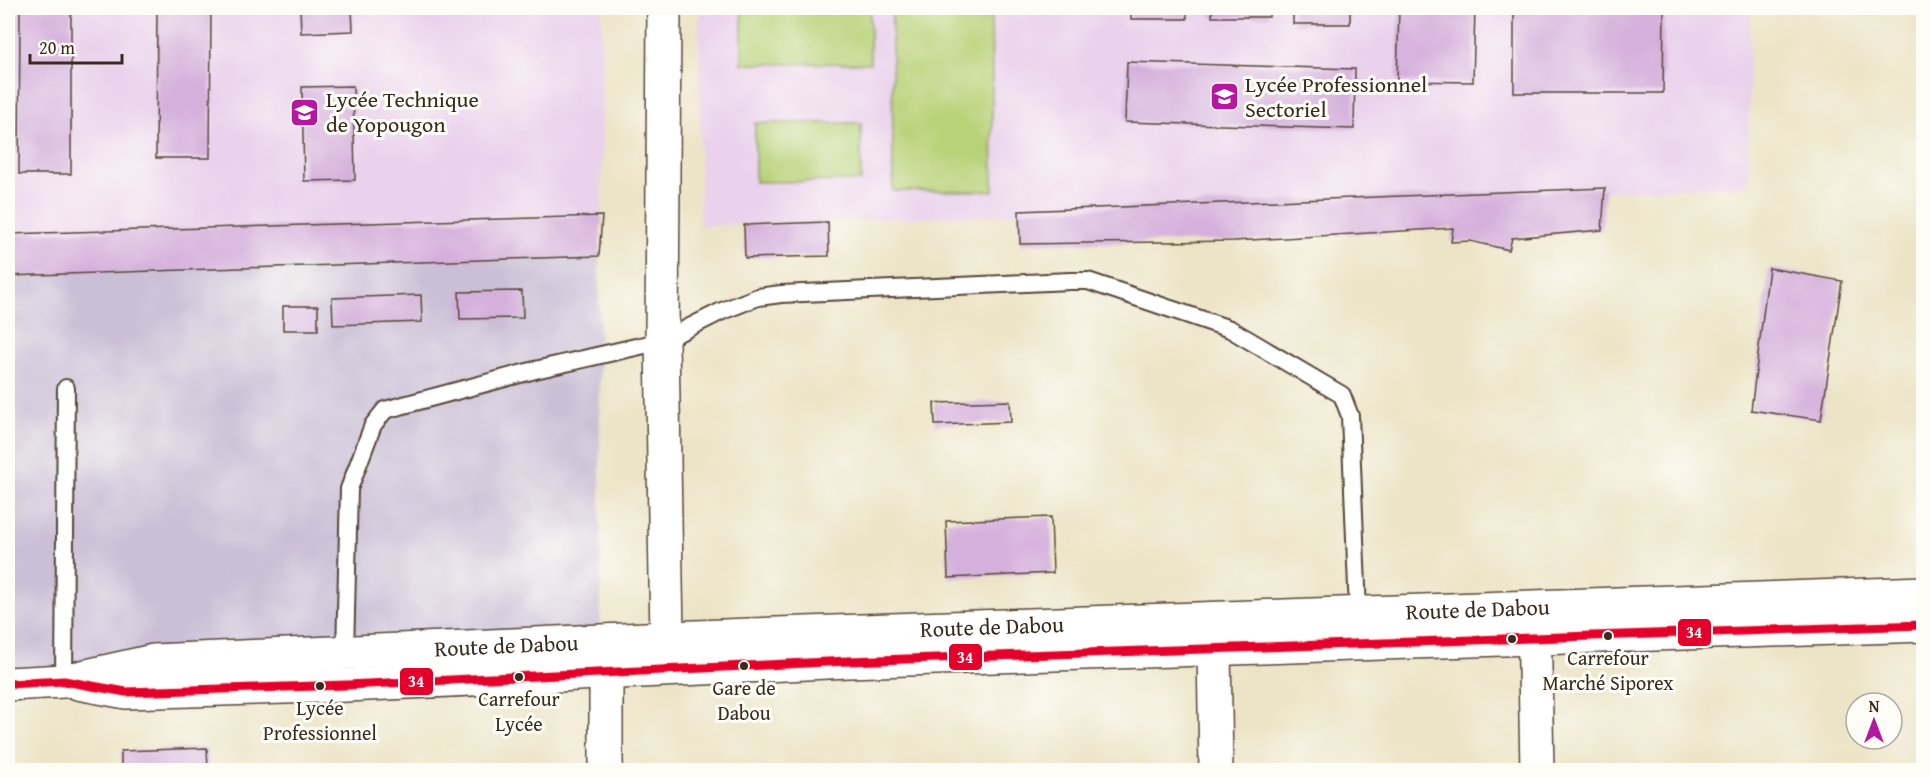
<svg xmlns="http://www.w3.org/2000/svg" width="1931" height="778" viewBox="0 0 1931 778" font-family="'Gentium Book Plus',serif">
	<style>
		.built { fill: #ead1ec }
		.industrial { fill: #cabfd6 }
		.green { fill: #b8d278; stroke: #7a7e4b; stroke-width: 1.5 }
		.building { fill: #d5b0dc }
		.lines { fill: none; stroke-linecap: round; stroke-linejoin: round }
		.service-casing { stroke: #564637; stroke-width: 20 }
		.minor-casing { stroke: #564637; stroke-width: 36 }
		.tertiary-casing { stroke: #564637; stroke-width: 36 }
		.service { stroke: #fff; stroke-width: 16 }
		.minor { stroke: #fff; stroke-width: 33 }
		.tertiary { stroke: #fff; stroke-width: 33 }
		.bus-1-casing { stroke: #fdfcf7; stroke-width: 14 }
		.bus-1 { stroke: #e4002b; stroke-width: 9 }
		.bus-dot { fill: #3b2a1e; stroke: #fdfcf7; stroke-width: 2 }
		.labels { text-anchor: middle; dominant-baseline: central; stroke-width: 6; stroke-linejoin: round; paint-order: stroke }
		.bus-label { font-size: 20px; fill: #3b2a1e; stroke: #fdfcf7 }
		.poi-label { font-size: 22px; fill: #3b2a1e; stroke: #fdfcf7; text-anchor: start }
		.street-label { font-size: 22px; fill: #3b2a1e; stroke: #fdfcf7 }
		.line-badge { stroke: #fdfcf7; stroke-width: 2 }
		.badge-label { font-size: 16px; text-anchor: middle; font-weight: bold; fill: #fff }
	</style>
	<rect width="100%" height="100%" fill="#fdfcf7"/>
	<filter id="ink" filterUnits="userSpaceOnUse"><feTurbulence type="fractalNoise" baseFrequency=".0167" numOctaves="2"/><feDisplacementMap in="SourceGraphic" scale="12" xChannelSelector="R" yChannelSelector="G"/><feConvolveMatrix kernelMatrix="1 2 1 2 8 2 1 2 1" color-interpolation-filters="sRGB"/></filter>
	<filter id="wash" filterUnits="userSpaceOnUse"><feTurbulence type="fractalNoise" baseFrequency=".008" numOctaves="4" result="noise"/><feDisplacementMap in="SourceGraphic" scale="24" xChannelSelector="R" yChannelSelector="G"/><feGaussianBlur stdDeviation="1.35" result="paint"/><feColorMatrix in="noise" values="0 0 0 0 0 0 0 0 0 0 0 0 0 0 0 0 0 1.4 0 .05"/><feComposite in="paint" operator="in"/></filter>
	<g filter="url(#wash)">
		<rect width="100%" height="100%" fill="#ece4c6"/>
		<path class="built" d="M8 8H602V216L8 234Z
			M699 8H1750L1748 186 700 226Z"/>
		<path class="industrial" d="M602 216 599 256 601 651 8 669V234Z"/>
		<path class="green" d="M742 8H870V63L742 64Z
			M892 8H991L993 191H893Z
			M755 123H861V181L755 182Z"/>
		<g id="blocks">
			<path class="building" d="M20 8H71V174H19Z
				M157 8H211L210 158H156Z
				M300 8H352L353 31 301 33Z
				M1131 8H1187V19H1131Z
				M1212 8H1269V17H1212Z
				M1293 8H1350V24H1293Z
				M1399 8H1475L1473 82 1397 81Z
				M1514 8H1664L1663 93H1514Z
				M1127 62 1355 69 1354 129 1125 122Z
				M353 86 355 180 304 181 302 87Z
				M1605 188 1602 230 1512 238 1509 250 1470 241 1451 242 1453 228 1234 241 1020 244 1019 211Z
				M602 216 599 256 8 276V234Z
				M828 222 829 256 745 258 744 225Z
				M1769 268 1842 281 1821 420 1751 410Z
				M522 291 523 318 460 319 459 292Z
				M421 295 422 322 333 325 332 298Z
				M283 306H318V330H283Z
				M1010 401 1011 422 935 425 934 403Z
				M1051 517 1053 573 948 578 946 521Z
				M207 748 208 770H121V751Z"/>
		</g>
	</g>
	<g filter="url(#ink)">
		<use href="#blocks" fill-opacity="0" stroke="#564637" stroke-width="1.5"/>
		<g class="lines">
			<defs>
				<path id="service" d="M345 653 349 489 373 425 385 410 535 370 662 341 722 311 758 297 781 294 1070 281H1088L1230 329 1342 395 1350 416 1358 612
					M64 681 66 388"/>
				<path id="minor" d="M664 8 662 341 667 638
					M1214 649 1216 770
					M606 770V674"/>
				<g id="tertiary">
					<path d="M1534 616 1537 770"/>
					<path d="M78 683 126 692 347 685 848 661 1924 625"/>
					<path id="s1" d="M8 684 64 681 153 661 667 638 1924 593"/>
				</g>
			</defs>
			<use href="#service" class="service-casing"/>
			<use href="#minor" class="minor-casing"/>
			<use href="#tertiary" class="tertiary-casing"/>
			<use href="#service" class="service"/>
			<use href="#minor" class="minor"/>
			<use href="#tertiary" class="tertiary"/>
			<defs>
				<path id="bus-1" d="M8 684 64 681 126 692 347 685 848 661 1924 625"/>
			</defs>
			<use href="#bus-1" class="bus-1-casing"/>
			<use href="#bus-1" class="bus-1"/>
		</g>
	</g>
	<defs>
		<symbol id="school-square" viewBox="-11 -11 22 22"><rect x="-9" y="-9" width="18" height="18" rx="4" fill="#b5179e" stroke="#fdfcf7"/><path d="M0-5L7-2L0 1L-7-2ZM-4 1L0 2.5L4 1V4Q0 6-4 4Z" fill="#fff"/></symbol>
	</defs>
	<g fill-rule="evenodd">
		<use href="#school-square" x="1208" y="80" width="33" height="33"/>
		<use href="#school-square" x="288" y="96" width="33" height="33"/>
	</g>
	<g class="bus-dot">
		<circle cx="1608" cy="636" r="5"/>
		<circle cx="1512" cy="639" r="5"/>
		<circle cx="744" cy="666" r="5"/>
		<circle cx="519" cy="677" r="5"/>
		<circle cx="320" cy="686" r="5"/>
	</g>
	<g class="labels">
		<g class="bus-label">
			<text x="1608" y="657">Carrefour<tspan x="1608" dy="25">Marché Siporex</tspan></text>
			<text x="744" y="687">Gare de<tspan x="744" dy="25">Dabou</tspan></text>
			<text x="519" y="698">Carrefour<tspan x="519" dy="25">Lycée</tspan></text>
			<text x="320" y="707">Lycée<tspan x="320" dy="25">Professionnel</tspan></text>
		</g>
		<g class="poi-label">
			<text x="1245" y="84">Lycée Professionnel<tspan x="1245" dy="25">Sectoriel</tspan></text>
			<text x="326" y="99">Lycée Technique<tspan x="326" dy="25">de Yopougon</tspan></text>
		</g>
		<g class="street-label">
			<text stroke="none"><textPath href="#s1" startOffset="1473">Route de Dabou</textPath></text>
			<text stroke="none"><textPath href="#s1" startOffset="987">Route de Dabou</textPath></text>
			<text stroke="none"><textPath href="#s1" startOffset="501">Route de Dabou</textPath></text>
		</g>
	</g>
	<g class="line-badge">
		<rect x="1677" y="618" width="35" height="29" rx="6" fill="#e4002b"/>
		<rect x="948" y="643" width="35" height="28" rx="6" fill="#e4002b"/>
		<rect x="399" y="667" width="35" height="29" rx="6" fill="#e4002b"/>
	</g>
	<g class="badge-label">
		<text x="1694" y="638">34</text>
		<text x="965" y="663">34</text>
		<text x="416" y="687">34</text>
	</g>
	<rect width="1931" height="778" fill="none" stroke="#fdfcf7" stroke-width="30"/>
	<g transform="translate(1874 721)"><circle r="28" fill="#fdfcf7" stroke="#afa8a0" stroke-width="1.5"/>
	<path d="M0-4.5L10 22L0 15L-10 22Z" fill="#b5179e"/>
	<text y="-9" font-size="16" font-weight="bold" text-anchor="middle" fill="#3b2a1e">N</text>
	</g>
	<path d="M30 54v9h92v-9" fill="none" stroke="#3b2a1e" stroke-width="3"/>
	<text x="39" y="54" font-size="18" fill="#3b2a1e" stroke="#fdfcf7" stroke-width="4.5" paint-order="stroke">20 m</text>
</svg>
